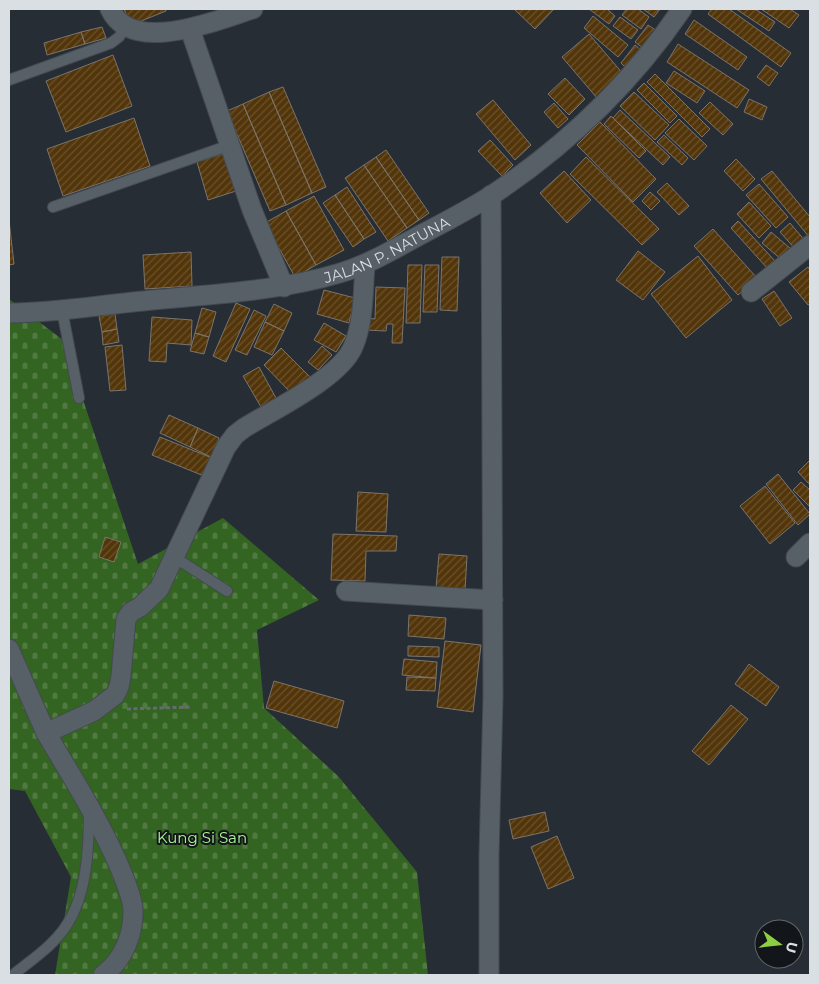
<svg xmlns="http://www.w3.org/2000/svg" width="819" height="984" viewBox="0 0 819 984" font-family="Montserrat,sans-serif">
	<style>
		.cemetery { fill: url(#cemetery-stones) }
		.building { fill: url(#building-hatch); stroke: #7b746b }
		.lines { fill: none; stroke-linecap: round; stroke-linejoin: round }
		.service-casing { stroke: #444a50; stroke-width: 12 }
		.minor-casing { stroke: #444a50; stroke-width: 21 }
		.path { stroke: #656b71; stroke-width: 3; stroke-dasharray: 4 2.5; stroke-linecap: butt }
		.service { stroke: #586067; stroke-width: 10 }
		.minor { stroke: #586067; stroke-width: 19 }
		.labels { text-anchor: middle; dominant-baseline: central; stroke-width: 4; stroke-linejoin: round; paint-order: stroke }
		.street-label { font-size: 15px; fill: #dadfe3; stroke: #121519 }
		.park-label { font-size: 15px; fill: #adf695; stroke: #121519 }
	</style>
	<defs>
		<pattern id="cemetery-stones" width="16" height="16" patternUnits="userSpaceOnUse" patternTransform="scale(1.25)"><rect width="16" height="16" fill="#336421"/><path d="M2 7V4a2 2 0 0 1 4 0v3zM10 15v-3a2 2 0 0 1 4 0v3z" fill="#507a41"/></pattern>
		<pattern id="building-hatch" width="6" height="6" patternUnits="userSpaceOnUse" patternTransform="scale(1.25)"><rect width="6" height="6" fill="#53350a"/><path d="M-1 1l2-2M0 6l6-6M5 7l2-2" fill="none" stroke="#6b522e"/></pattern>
	</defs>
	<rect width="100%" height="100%" fill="#272d34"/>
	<path class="cemetery" d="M9 299 63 340 138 564 223 518 319 600 257 630 264 708 338 776 417 872 428 975H55L71 877 25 791 9 789Z"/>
	<path class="building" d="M124 9H165L166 11 131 25Z
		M514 9H554L535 29Z
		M589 9H607L615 16 609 24Z
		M627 9H638L649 17 641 29 622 15Z
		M643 9H660L654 17Z
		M712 9H729L791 53 781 67 708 14Z
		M736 9H755L775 22 769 31Z
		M761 9H790L799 15 789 28Z
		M593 16 628 45 618 57 584 28Z
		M620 17 638 30 631 39 613 26Z
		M694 20 747 57 738 70 685 34Z
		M648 25 657 31 644 49 635 42Z
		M102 27 106 38 85 44 81 32Z
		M81 32 85 44 47 55 44 43Z
		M589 34 624 75 597 98 562 57Z
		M678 44 749 90 737 108 667 62Z
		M635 45 642 51 627 69 621 63Z
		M113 55 132 106 66 132 46 81Z
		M766 65 778 73 769 86 757 77Z
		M674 71 705 91 697 103 666 83Z
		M655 74 710 129 702 137 647 82Z
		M565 78 585 99 569 115 548 94Z
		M644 83 677 116 670 123 637 90Z
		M283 87 326 187 312 193 269 92Z
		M269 92 312 193 286 205 243 104Z
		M634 92 669 125 655 140 620 106Z
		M749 99 767 107 762 120 744 112Z
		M493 100 531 145 515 160 476 114Z
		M710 102 733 124 723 135 699 113Z
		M554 103 568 119 558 128 544 112Z
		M243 104 286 205 270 211 227 111Z
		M620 110 670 157 663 165 613 118Z
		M611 116 646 151 639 158 604 124Z
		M134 118 150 166 63 196 47 149Z
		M679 119 707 146 694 160 665 133Z
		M600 122 656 179 633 202 577 145Z
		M664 135 688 158 682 165 657 142Z
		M490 140 513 165 502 176 478 151Z
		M386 150 429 213 419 220 376 157Z
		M225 153 236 191 208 200 197 162Z
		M376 157 419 220 407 228 364 165Z
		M586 157 659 229 642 245 570 174Z
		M736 159 755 179 743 191 724 171Z
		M364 165 407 228 388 241 345 178Z
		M564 171 591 200 567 223 540 193Z
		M772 171 810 217V238L761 179Z
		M667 183 689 206 679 215 657 192Z
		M759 184 788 217 776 228 746 195Z
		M347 187 376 232 364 239 335 195Z
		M650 192 660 201 651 210 642 201Z
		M335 195 364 239 353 247 323 203Z
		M314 196 344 250 316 265 286 211Z
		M749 202 771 226 759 238 737 214Z
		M286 211 316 265 295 277 265 223Z
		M9 220 14 264 9 265Z
		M738 221 776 262 768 269 731 228Z
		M790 223 806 242 796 250 780 232Z
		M713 229 757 278 738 295 694 246Z
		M771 232 791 249 782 260 762 243Z
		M638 251 665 272 643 300 616 280Z
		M191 252 192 286 145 289 143 255Z
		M698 256 732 300 686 338 651 294Z
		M442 257H459L457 311 440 310Z
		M408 265H422L420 323H406Z
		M425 265H439L437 312H423Z
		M808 267 810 270V304L808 305 789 282Z
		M376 287 405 288 402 343H392L393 324H387L386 331 365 330 366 318 375 319Z
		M324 290 355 298 349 323 317 314Z
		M774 291 792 318 780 326 762 299Z
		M236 303 250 309 226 362 213 356Z
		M274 304 292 313 284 331 265 322Z
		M202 308 216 312 209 337 195 333Z
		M254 310 266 316 247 355 235 350Z
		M115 314 117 329 102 332 99 316Z
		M152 317 192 320 191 345 167 343 166 362 149 361Z
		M265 322 284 331 272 355 254 347Z
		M324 323 346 336 336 352 314 340Z
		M117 329 119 342 103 345 102 332Z
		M195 333 209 337 204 354 190 351Z
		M122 345 126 390 110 391 105 347Z
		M322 346 332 355 318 370 308 362Z
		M281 348 310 377 293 395 264 365Z
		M259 367 276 398 261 407 243 376Z
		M169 415 198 428 190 447 160 433Z
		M198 428 219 438 211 457 190 447Z
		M160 437 212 458 204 476 152 455Z
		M810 460V485L798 472Z
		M778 474 810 514 798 525 766 484Z
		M801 482 810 490V507L793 490Z
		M765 486 795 523 770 544 740 506Z
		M358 492 388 494 386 532 356 531Z
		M333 534 397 536 396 551H366L365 581 331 580Z
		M105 537 121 542 114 562 99 557Z
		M439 554 467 556 465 590 436 588Z
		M409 615 446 618 444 639 408 636Z
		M445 641 481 645 473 712 437 707Z
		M408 646 439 647V657L408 656Z
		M404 659 437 662 436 678 402 675Z
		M749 664 779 687 766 706 735 684Z
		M407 677 436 678 435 691 406 690Z
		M274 681 344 701 337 728 266 708Z
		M731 705 748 719 709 765 692 751Z
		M545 812 549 831 513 839 509 820Z
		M557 836 574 878 548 889 531 847Z"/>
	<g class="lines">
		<defs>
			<path id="service" d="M9 80 111 43 119 37 126 27
				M53 207 230 145
				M62 310 79 398
				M174 557 227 591
				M13 975C31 960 53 946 66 926 87 895 89 848 89 811"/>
			<g id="minor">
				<path d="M110 9C132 56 217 20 253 9"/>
				<path d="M190 29 252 210 284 287"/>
				<path d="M751 292 810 245"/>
				<path id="s1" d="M9 313C54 313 99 305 144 301 210 294 276 292 340 273 370 264 396 248 424 233 447 221 470 209 492 195 566 146 632 82 682 9"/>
				<path d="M796 557 810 543"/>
				<path d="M346 591 493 600"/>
				<path d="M9 649 46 733 94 711 115 695 119 687 121 676 126 619 131 612 140 607 159 589 226 447 235 435 244 428C273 410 340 378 353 347 364 322 363 291 365 265"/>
				<path d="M46 733C72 777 100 821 120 868 125 881 131 893 133 908 134 933 124 960 103 975"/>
				<path d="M489 975V856L493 697 491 195"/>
			</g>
		</defs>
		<use href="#service" class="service-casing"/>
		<use href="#minor" class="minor-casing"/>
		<path class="path" d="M127 709 192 707"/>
		<use href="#service" class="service"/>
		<use href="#minor" class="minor"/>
	</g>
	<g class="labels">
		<g class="street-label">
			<text stroke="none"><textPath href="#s1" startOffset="386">JALAN P. NATUNA</textPath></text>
		</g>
		<g class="park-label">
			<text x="202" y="837">Kung Si San</text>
		</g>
	</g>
	<rect width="819" height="984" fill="none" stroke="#dadfe3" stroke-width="20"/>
	<g transform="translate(779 944) rotate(105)"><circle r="24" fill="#121519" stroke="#62666a"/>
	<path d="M0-4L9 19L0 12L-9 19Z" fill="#8ece43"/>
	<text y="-8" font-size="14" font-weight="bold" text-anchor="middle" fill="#dadfe3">U</text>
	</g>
</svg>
